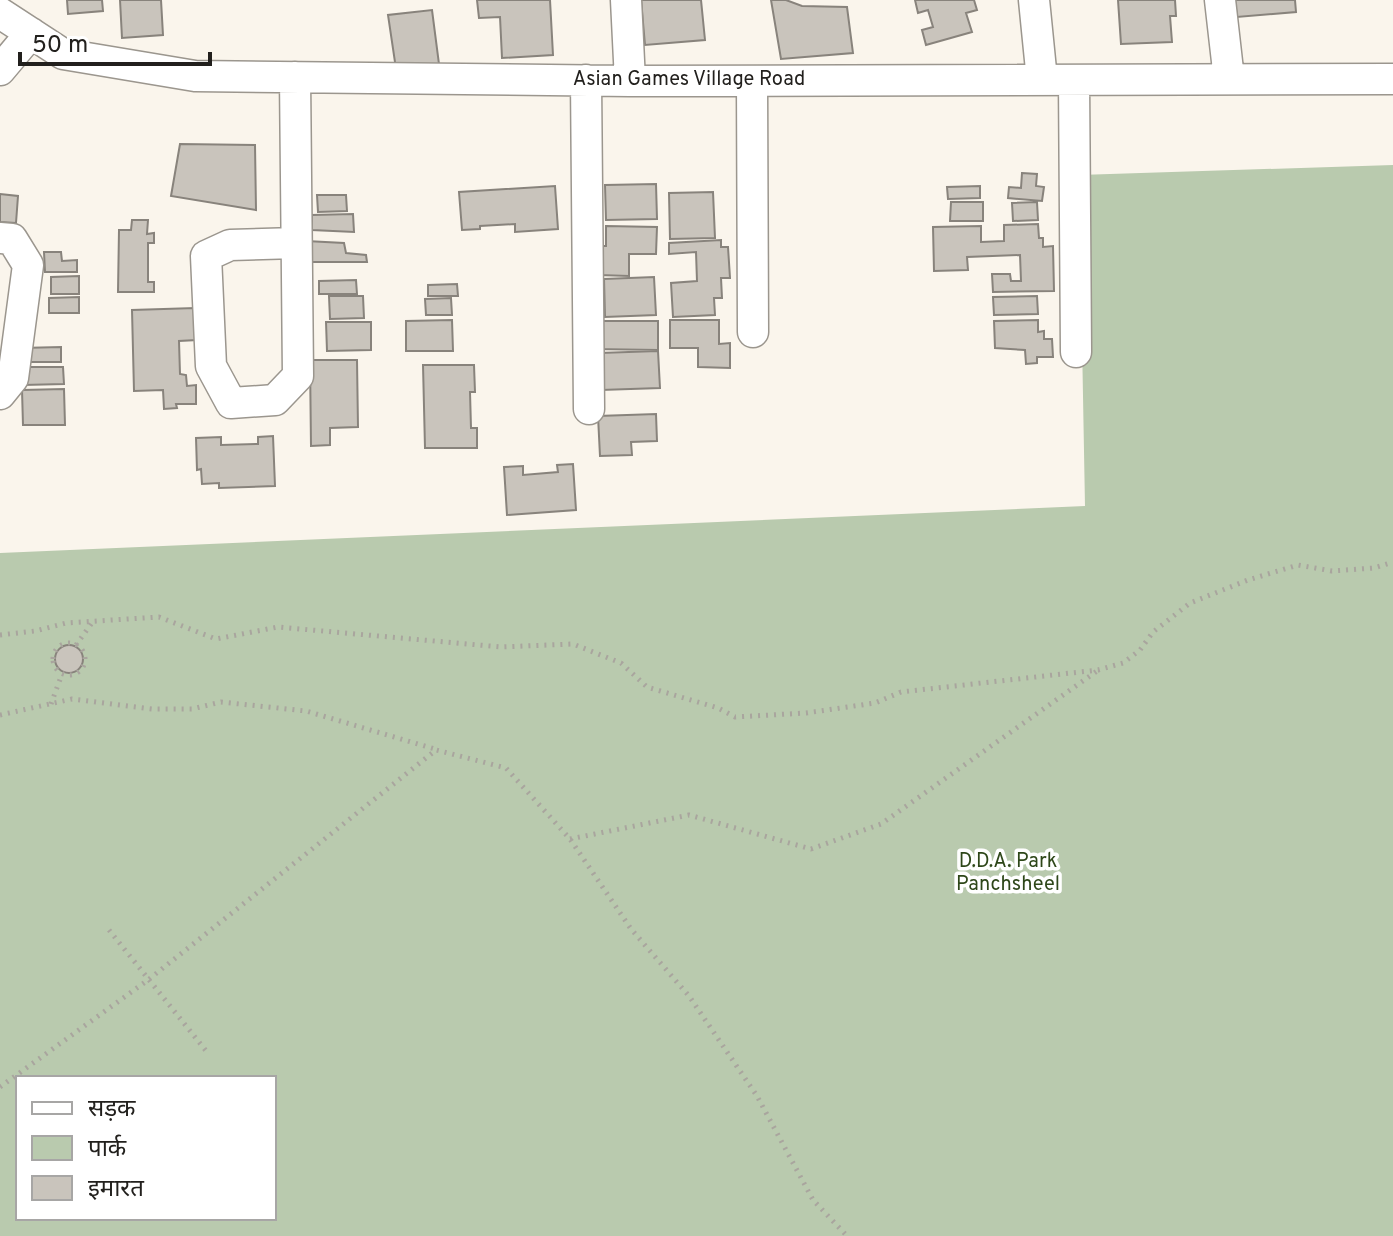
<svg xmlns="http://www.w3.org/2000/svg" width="1393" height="1236" viewBox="0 0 1393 1236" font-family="Overpass,'Noto Sans Devanagari',sans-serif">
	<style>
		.green { fill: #b9caae; fill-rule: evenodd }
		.building { fill: #c9c4bc; stroke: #88837c; stroke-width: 2 }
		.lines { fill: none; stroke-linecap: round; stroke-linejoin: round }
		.minor-casing { stroke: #9b968e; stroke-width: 33 }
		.path { stroke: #a9a59e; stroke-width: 5; stroke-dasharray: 2 6; stroke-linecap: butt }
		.minor { stroke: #fff; stroke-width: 30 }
		.labels { text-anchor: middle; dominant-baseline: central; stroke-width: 7; stroke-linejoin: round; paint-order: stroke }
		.street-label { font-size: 20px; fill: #22201d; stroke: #fff }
		.park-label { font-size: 20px; fill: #2e4719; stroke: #fff }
	</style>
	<rect width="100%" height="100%" fill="#faf5ec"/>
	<path class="green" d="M1393 165V1236H0V553L1085 506 1079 175ZM18 1078H274V1218H18Z"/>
	<path class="building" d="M67 0H102L103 11 68 14Z
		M120 0H161L163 35 122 38Z
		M477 0H550L553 55 502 58 500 17 479 18Z
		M641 0H701L705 40 645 45Z
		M771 0H786L802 6 847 7 853 53 781 59Z
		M915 0H974L977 10 966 13 972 32 926 45 922 30 933 27 928 10 918 13Z
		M1118 0H1175L1176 16H1170L1172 42 1121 44Z
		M1235 0H1295L1296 12 1237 17Z
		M432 10 439 64 396 69 388 15Z
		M180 144 255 145 256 210 171 196Z
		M1022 173 1037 174 1036 186 1044 187 1042 201 1008 198 1009 187 1021 188Z
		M656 184 657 219 606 220 605 185Z
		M555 186 558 229 515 232V224L480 226V229L462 230 459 192Z
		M980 186V198L948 199 947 187Z
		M713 192 715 238 670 239 669 193Z
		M0 194 18 196 16 223 0 222Z
		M317 195H346L347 211 318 212Z
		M951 202H983V221H950Z
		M1037 202 1038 220 1013 221 1012 203Z
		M353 214 354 232 312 230V215Z
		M132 220H148L147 234 154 233V243H148V282H154V292H118L119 230H131Z
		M1038 224 1039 238H1043V247L1053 246 1054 291 993 292 992 274H1010L1011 281H1021L1020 255 967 257 968 270 934 271 933 227 981 226V242L1004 241V225Z
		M606 226 657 227 656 254H629V276L598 275V246H606Z
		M721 240V247H728L730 278H721L722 298H714L715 315 673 317 671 283 697 281 696 252 669 254V243Z
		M306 241 344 243 346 253 366 255 367 262H306Z
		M44 252H61L62 261 77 260V272H45Z
		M79 276V294H51V277Z
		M654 277 656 315 605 317 604 279Z
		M356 280 357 294H319V281Z
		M457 284 458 296H428V285Z
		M329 296H363L364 318 330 319Z
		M1037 296 1038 314 994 315 993 297Z
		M79 297V313H49V298Z
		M451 298 452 315H426L425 299Z
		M195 308 197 340 179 341 180 374 186 375 187 386 196 385V404H176L177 408 164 409 163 390 134 391 132 310Z
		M452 320 453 351H406V321Z
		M670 320H719V344L730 343V368L698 367V348H670Z
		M1038 320V332L1044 331V339H1052L1053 357H1037V363L1026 364 1025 350 995 348 994 321Z
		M592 321H658V350L592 349Z
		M326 322H371V350L327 351Z
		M61 347V362H21V348Z
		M658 351 660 388 601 390 599 353Z
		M310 360H357L358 427 330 428V445L311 446Z
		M423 365H474L475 392H470L471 428H477V448H425Z
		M23 367H63L64 384 23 385Z
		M64 389 65 425H23L22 390Z
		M656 414 657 441 631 442 632 455 600 456 598 416Z
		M273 436 275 486 219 488V483L202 484 201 469 197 470 196 438 221 437V445L258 444V437Z
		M573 464 576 510 507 515 504 467 523 466V475L558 472 557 465Z
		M55 659a14 14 0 1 1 28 0a14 14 0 1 1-28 0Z"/>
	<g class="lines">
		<defs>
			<path id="minor" d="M626 0 630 81
				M1034 0 1042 80
				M1220 0 1229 79
				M0 13 63 54 195 76 630 81 1393 79
				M0 70 31 33
				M295 77 298 376 275 400 231 403 211 366 206 256 230 245 296 243
				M586 80 589 409
				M1074 80 1076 352
				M752 81 753 332
				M0 238 12 239 28 265 13 378 0 394"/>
		</defs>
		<use href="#minor" class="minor-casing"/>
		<path class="path" d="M0 635 35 631 66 623 159 617 216 639 278 627 501 647 573 644 621 663 647 687 718 708 735 717 806 713 875 703 901 692 1098 670 1123 663 1140 650 1153 632 1190 603 1248 580 1298 565 1332 571 1374 568 1393 562
			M53 659a16 16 0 1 1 32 0a16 16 0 1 1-32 0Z
			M76 645 94 620
			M51 704 62 674
			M0 715 72 699 152 709H192L221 702 306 711 435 749
			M570 839 689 815 811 849 881 824 1097 671
			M109 930 207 1052
			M0 1087 148 980 436 750 506 768 570 839 631 929 689 996 757 1096 813 1200 847 1236"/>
		<use href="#minor" class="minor"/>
	</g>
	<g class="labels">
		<g class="street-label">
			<text x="689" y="80">Asian Games Village Road</text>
		</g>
		<g class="park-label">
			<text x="1008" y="862">D.D.A. Park<tspan x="1008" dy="23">Panchsheel</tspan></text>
		</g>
	</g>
	<rect x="16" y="1076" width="260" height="144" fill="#ffffff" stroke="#a7a6a5" stroke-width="2"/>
	<rect x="32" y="1102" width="40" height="12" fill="#ffffff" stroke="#a7a6a5" stroke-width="2"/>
	<text x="88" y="1116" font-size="24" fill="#22201d">सड़क</text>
	<rect x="32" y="1136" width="40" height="24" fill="#b9caae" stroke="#a7a6a5" stroke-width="2"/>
	<text x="88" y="1156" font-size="24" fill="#22201d">पार्क</text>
	<rect x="32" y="1176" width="40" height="24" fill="#c9c4bc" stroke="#a7a6a5" stroke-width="2"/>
	<text x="88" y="1196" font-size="24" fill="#22201d">इमारत</text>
	<path d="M20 52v12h190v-12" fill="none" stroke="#22201d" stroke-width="4"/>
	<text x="32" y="52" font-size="24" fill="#22201d" stroke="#ffffff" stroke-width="6" paint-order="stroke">50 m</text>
</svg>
